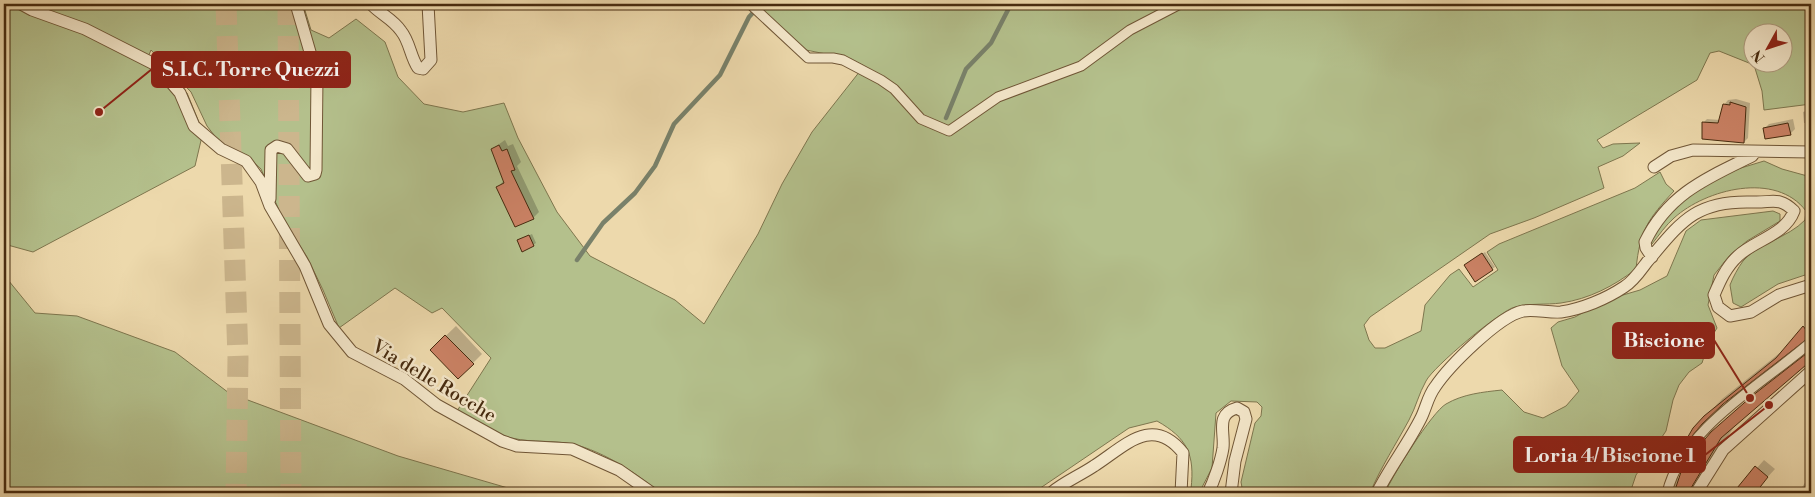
<svg xmlns="http://www.w3.org/2000/svg" width="1815" height="497" viewBox="0 0 1815 497" font-family="'Libre Bodoni',serif">
	<style>
		.green { fill: #b4c08c; stroke: #7e764e; fill-rule: evenodd }
		.shadow { fill: #0003 }
		.lines { fill: none; stroke-linecap: round; stroke-linejoin: round }
		.stream { stroke: #79816a; stroke-width: 4.5 }
		.building { fill: #ca8164; stroke: #472b0f }
		.motorway-tunnel { stroke: #ccb68d; stroke-width: 21; stroke-dasharray: 21 11; stroke-linecap: butt }
		.pedestrian-casing { stroke: #705636; stroke-width: 11 }
		.minor-casing { stroke: #705636; stroke-width: 13 }
		.pedestrian { stroke: #f3e6c9; stroke-width: 9 }
		.minor { stroke: #f3e6c9; stroke-width: 11 }
		.labels { text-anchor: middle; dominant-baseline: central; stroke-width: 5; stroke-linejoin: round; paint-order: stroke }
		.street-label { font-size: 19px; fill: #472b0f; stroke: #f3e6c9 }
		.leader { fill: none; stroke: #8f2418; stroke-width: 2 }
		.callout-dot { fill: #8f2418; stroke: #f3e6c9; stroke-width: 2 }
		.callout { fill: #8f2418; stroke: #8f2418; stroke-width: 2 }
		.callout-label { font-size: 20px; text-anchor: middle; font-weight: bold; fill: #fff }
	</style>
	<rect width="100%" height="100%" fill="#edd9ac"/>
	<filter id="stains"><feTurbulence type="fractalNoise" baseFrequency=".004" numOctaves="4"/><feColorMatrix values="0 0 0 0 .2 0 0 0 0 .09 0 0 0 0 .02 0 0 0 .5 -.17"/></filter>
	<radialGradient id="worn" r=".72"><stop offset=".6" stop-color="#630" stop-opacity="0"/><stop offset="1" stop-color="#630" stop-opacity=".3"/></radialGradient>
	<path class="green" d="M4 4H303L311 30 329 38 356 19 385 42 398 77 424 104 463 112 504 103 518 138 557 212 590 256 675 300 704 324 758 234 782 184 812 132 864 66 851 59 806 50 756 4H1811V104L1764 110 1762 91 1754 65 1719 51 1710 53 1697 80 1597 140 1603 148 1613 144 1640 143 1623 156 1598 167 1604 188 1534 218 1490 234 1370 317 1364 325 1369 340 1375 348H1385L1421 331 1425 305 1450 275 1459 269 1473 287 1498 270 1487 252 1499 244 1635 188 1660 172 1666 184 1674 191C1648 219 1640 230 1636 269 1614 286 1589 299 1561 303 1546 305 1530 303 1515 307 1501 310 1433 367 1426 381 1419 393 1416 407 1409 420 1396 444 1381 467 1370 493H1243L1241 482 1255 423 1261 416 1262 407 1257 402 1231 401 1216 413 1212 468 1199 493 1191 489C1195 454 1187 438 1157 421L1129 428 1033 493H660C637 473 597 447 566 443 546 440 525 443 505 436 488 431 472 419 457 411L491 358 442 308 432 313 395 288 339 328 323 290 307 257 283 219 261 169 247 156 221 144 207 126 191 92 151 50 148 57 187 93 203 132 195 166 33 252 4 244ZM1752 32H1782V62H1752Z
		M1764 161 1782 169 1811 177V273L1778 284 1741 307 1733 303 1730 285C1733 277 1738 268 1743 261 1758 243 1788 238 1805 220L1806 211C1776 171 1706 189 1674 218 1666 225 1659 235 1652 244L1650 241 1671 210 1700 187 1731 171Z
		M1773 211 1780 214V221L1747 241 1729 256 1714 275 1708 305 1717 328 1709 341 1702 363 1689 372 1679 385 1673 400 1666 431 1636 475 1630 493H1385C1392 476 1432 412 1446 404 1463 394 1483 392 1502 390L1524 412 1543 418 1566 406 1579 391 1562 366 1551 328 1558 322 1575 317 1606 300 1640 290 1667 276 1686 231 1701 220Z
		M4 275 35 313 77 316 175 352 229 393 398 456 525 493H4Z"/>
	<path class="shadow" d="M1736 99 1750 103 1748 138 1744 142 1703 123 1707 119 1720 120 1724 105 1728 100Z
		M1811 109V122L1804 123 1803 112Z
		M1793 119 1795 129 1790 134 1764 129 1769 124Z
		M505 140 508 146 513 144 521 162 517 166 539 212 533 218 498 187 504 180 492 149Z
		M532 234 536 243 533 245 519 240Z
		M1485 252 1495 267 1476 280 1468 263Z
		M1811 320V335L1806 336 1715 409 1685 444 1705 417 1722 399 1786 348Z
		M456 326 482 354 458 378 431 350Z
		M1811 347V363L1805 364 1735 425 1706 471 1702 493H1661L1670 470 1684 456 1677 476 1680 480 1712 433 1771 379Z
		M1764 460 1775 469 1764 481 1754 493H1735Z
		M1811 474V493H1798Z"/>
	<g class="lines">
		<path class="stream" d="M946 118 966 69 991 43 1011 4
			M577 260 603 223 635 193 655 166 674 124 720 75 749 17 761 4"/>
	</g>
	<path class="building" d="M1730 102 1746 107 1744 143 1702 139V122L1718 123 1723 104 1730 105Z
		M1788 123 1791 135 1765 139 1763 128Z
		M499 145 502 151 507 149 515 170 511 171 534 219 515 227 496 187 504 183 491 149Z
		M529 235 534 246 522 252 517 240Z
		M1482 253 1493 270 1475 282 1464 265Z
		M1803 326 1811 336 1723 404 1702 424 1679 452 1693 428 1704 416 1776 358Z
		M445 335 474 364 458 379 430 350Z
		M1811 350V364L1806 365 1721 438 1688 493H1674L1681 472 1694 452 1711 432 1752 396Z
		M1755 466 1768 477 1757 491 1750 493H1733Z"/>
	<g class="lines">
		<path class="motorway-tunnel" d="M226 4 238 358 236 493
			M288 4 291 493"/>
		<defs>
			<path id="pedestrian" d="M750 4 808 58H833L843 60 881 80 894 89 921 119 949 131 998 97 1081 66 1130 30 1180 4
				M1667 493C1682 428 1763 384 1811 342"/>
			<path id="minor" d="M21 4 32 10 85 29 156 65 180 93 194 126 221 149 246 161 261 182 270 206 305 266 329 324 352 352 404 379 437 405 502 441 517 446 572 449 619 470 652 493
				M371 4C380 14 393 19 401 31 410 42 410 56 418 68L423 69 431 60 428 4
				M1654 167 1671 156 1693 150 1811 152
				M270 199 271 150 277 146 287 149 308 176 315 174 316 170 317 76 296 4
				M1652 257 1646 248 1645 242C1668 194 1707 178 1752 156L1755 152
				M1051 493C1064 482 1079 476 1094 466 1124 447 1152 414 1183 453L1181 493
				M1208 493C1214 481 1221 461 1223 448 1225 432 1215 414 1237 408L1244 412 1246 419 1235 461 1231 493
				M1377 493C1390 467 1408 444 1421 418 1426 408 1428 396 1435 387 1449 366 1499 316 1523 311 1535 309 1549 313 1561 312 1582 309 1606 299 1624 287 1633 282 1641 270 1647 262 1681 222 1695 200 1753 202 1772 203 1779 196 1794 211 1785 235 1755 240 1738 256 1726 267 1720 281 1714 295L1718 307 1730 316 1751 312 1779 295 1811 285
				M1696 493 1723 450 1811 371"/>
		</defs>
		<use href="#pedestrian" class="pedestrian-casing"/>
		<use href="#minor" class="minor-casing"/>
		<use href="#pedestrian" class="pedestrian"/>
		<use href="#minor" class="minor"/>
	</g>
	<g class="labels">
		<g class="street-label">
			<text transform="translate(434 381) rotate(31)">Via delle Rocche</text>
		</g>
	</g>
	<path class="leader" d="M99 112L152 69M1750 398L1714 340M1769 405L1705 455"/>
	<g class="callout-dot">
		<circle cx="99" cy="112" r="5"/>
		<circle cx="1750" cy="398" r="5"/>
		<circle cx="1769" cy="405" r="5"/>
	</g>
	<g class="callout">
		<rect x="152" y="52" width="198" height="35" rx="5"/>
		<rect x="1613" y="323" width="101" height="35" rx="5"/>
		<rect x="1514" y="437" width="191" height="35" rx="5"/>
	</g>
	<g class="callout-label">
		<text x="251" y="76">S.I.C. Torre Quezzi</text>
		<text x="1664" y="347">Biscione</text>
		<text x="1610" y="462">Loria 4/ Biscione 1</text>
	</g>
	<rect width="1815" height="497" fill="none" stroke="#edd9ac" stroke-width="20"/>
	<rect x="5" y="5" width="1805" height="487" fill="none" stroke="#472b0f" stroke-width="2.5"/>
	<rect x="10" y="10" width="1795" height="477" fill="none" stroke="#472b0f"/>
	<g transform="translate(1768 48) rotate(230)"><circle r="24" fill="#f3e6c9" stroke="#ae9b7f"/>
	<path d="M0-4L9 19L0 12L-9 19Z" fill="#8f2418"/>
	<text y="-8" font-size="14" font-weight="bold" text-anchor="middle" fill="#472b0f">N</text>
	</g>
	<rect width="100%" height="100%" filter="url(#stains)"/>
	<rect width="100%" height="100%" fill="url(#worn)"/>
</svg>
